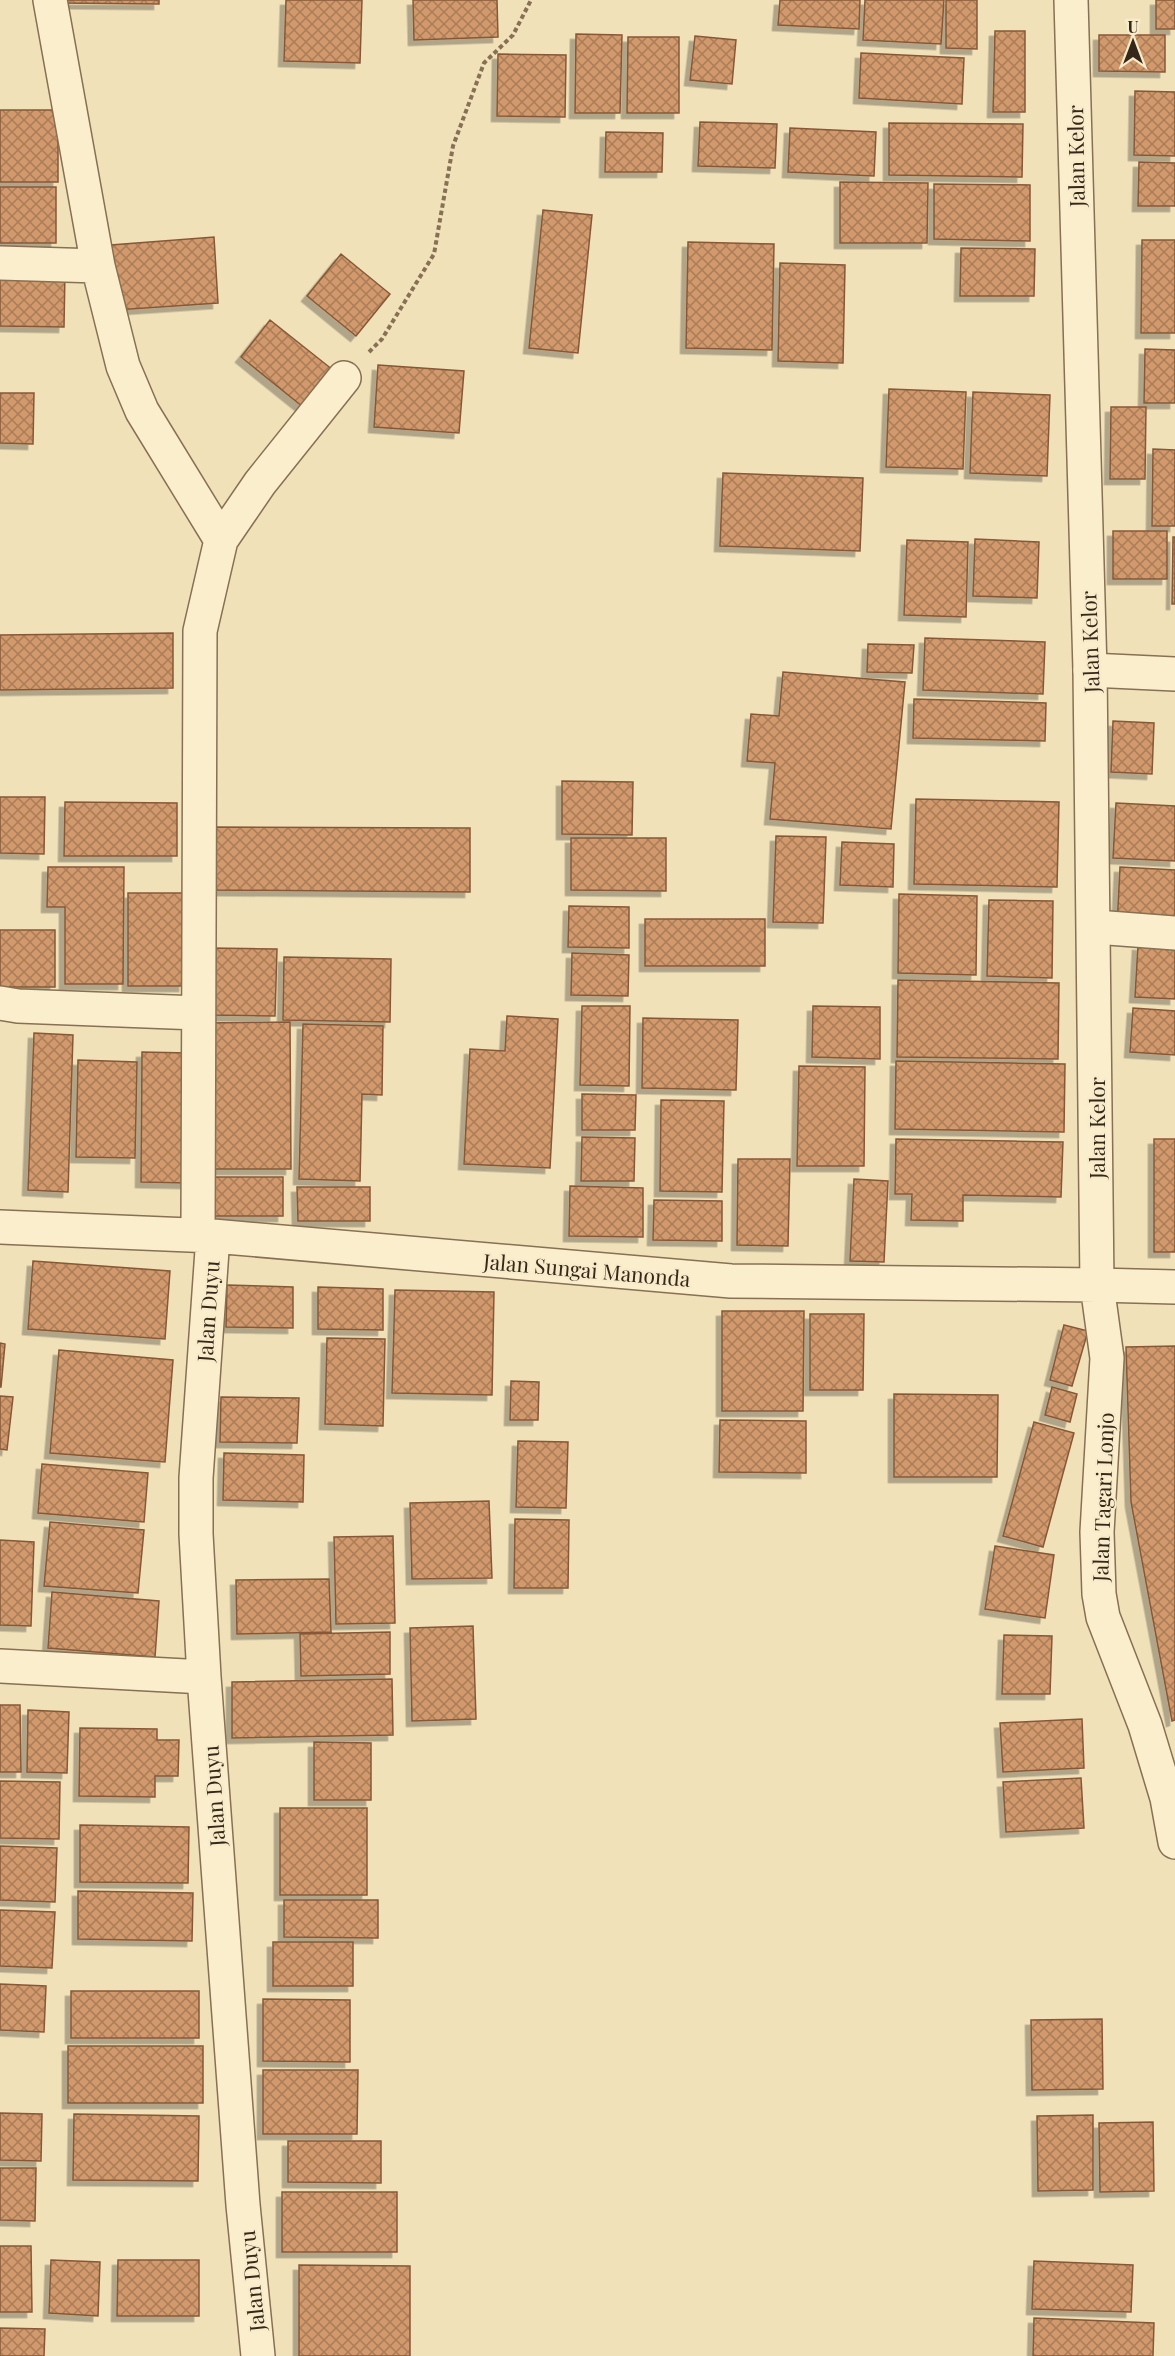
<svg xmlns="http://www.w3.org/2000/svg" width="1175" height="2356" viewBox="0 0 1175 2356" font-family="'Playfair Display',serif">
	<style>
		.building { fill: url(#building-cross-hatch); stroke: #875938; stroke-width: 1.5; filter: url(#shadow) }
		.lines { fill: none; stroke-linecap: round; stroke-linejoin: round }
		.minor-casing { stroke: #877053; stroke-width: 36 }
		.tertiary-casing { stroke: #877053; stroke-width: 36 }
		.path { stroke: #877053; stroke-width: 4; stroke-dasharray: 4.5 3; stroke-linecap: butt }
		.minor { stroke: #fbeecc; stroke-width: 33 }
		.tertiary { stroke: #fbeecc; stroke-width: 33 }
		.labels { text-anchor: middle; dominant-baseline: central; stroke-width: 4.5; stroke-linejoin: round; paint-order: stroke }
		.street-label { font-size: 21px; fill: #352719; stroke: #f7ebc9 }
	</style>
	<defs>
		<pattern id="building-cross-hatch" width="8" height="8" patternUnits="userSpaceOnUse" patternTransform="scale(1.5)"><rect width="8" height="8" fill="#d1996c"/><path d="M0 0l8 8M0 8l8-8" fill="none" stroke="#aa7d58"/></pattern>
		<filter id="shadow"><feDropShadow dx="-5.5" dy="5.5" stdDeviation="0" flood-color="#0004"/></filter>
	</defs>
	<rect width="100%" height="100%" fill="#f0e1b9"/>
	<path class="building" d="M57 0H159V4L57 3Z
		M286 0H362L360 63 284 61Z
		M413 0H497L498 37 414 40Z
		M780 0H860L859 29 778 25Z
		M865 0H944L941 44 863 40Z
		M946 0H977V49L946 48Z
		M1156 0H1175V29H1156Z
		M995 31H1025V112H993Z
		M576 34 622 35 620 113H575Z
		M1099 35H1165V72L1099 71Z
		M695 36 736 40 732 84 690 80Z
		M628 37H679V113H627Z
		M861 53 964 58 962 104 859 98Z
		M498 54 566 55 565 117 497 116Z
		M1135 91 1175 92V156L1134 155Z
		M0 110H58V182H0Z
		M700 122 777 124 775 168 698 166Z
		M889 123 1023 124 1022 177 889 175Z
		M790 128 876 132 874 176 788 172Z
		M606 132 663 133 662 172H605Z
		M1139 162 1175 163V206H1138Z
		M840 182 928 183 927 243H840Z
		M934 184 1030 185V241L934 239Z
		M0 187H56V243H0Z
		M543 210 592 215 578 353 529 348Z
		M214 237 218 303 116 310 111 245Z
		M1142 240H1175V333H1141Z
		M688 242 774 244 772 350 686 348Z
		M961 248 1035 249 1034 296H960Z
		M341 254 390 294 356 336 307 296Z
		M780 263 845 265 843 363 778 361Z
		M0 271 65 272 64 327 0 326Z
		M270 320 333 370 303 407 241 357Z
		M1145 349 1175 350V403H1144Z
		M378 365 464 371 459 433 374 427Z
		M889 389 966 392 963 469 886 467Z
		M973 392 1050 395 1047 476 970 473Z
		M0 393H34L33 444 0 443Z
		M1111 407H1146L1145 479H1110Z
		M1153 449 1175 450V526H1152Z
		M723 473 863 478 860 551 720 546Z
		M1113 531H1167V579H1113Z
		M1173 537H1175V604H1172Z
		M975 539 1039 542 1037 598 973 596Z
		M907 540 968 542 966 617 904 615Z
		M173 633V688L0 690V635Z
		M925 638 1045 642 1043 694 923 690Z
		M868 644 914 645 912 673 867 672Z
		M783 672 905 682 891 829 770 819 775 763 747 761 751 714 779 716Z
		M914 699 1046 703 1045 741 913 738Z
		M1113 721 1154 723 1152 774 1111 772Z
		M562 781 633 782 632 835 562 834Z
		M0 797H45L44 854 0 853Z
		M916 799 1059 802 1057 887 914 884Z
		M65 802 177 803V856H64Z
		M1116 803 1175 806V861L1113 858Z
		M211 827 470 828V892L211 890Z
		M776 836 826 837 823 923 773 922Z
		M571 838H666V891L571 890Z
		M842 842 894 844 893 887 840 885Z
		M48 867H124L123 984H65V907H47Z
		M1120 867 1175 870V930L1117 927Z
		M128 893H184V986H128Z
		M899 894 977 896 976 975 898 973Z
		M989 900 1053 901 1052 978 987 976Z
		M569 906 629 907V948L568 947Z
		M645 919H765V966H645Z
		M0 930H55V987H0Z
		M1138 945 1175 948V999L1135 997Z
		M209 948 277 949 275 1016 208 1015Z
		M572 953 629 955 628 996 571 995Z
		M284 957 391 959 390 1022 283 1020Z
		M898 980 1059 983 1058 1059 897 1057Z
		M582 1006H630L629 1086 580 1085Z
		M813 1006 880 1007V1059L812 1057Z
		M1133 1008 1175 1011V1055L1130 1052Z
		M507 1016 558 1019 550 1168 464 1164 470 1049 505 1051Z
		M643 1018 738 1020 736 1090 642 1088Z
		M290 1022 291 1169H205V1023Z
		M303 1024 383 1026 382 1095 362 1094 360 1181 299 1179Z
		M34 1033 73 1035 68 1192 28 1190Z
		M142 1052 189 1053 187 1183 141 1182Z
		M78 1060 137 1062 135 1158 76 1157Z
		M896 1061 1065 1064 1064 1132 895 1129Z
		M799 1066 865 1067 864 1166H797Z
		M582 1094 636 1095 635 1130H582Z
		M661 1100 724 1101 722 1192 660 1191Z
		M582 1137 635 1138 634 1181H581Z
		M896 1139 1063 1142 1061 1197 963 1195V1221L911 1220 912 1194H895Z
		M1154 1139H1175V1252H1154Z
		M738 1159H790L788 1246 737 1245Z
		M209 1177H283V1216H209Z
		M854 1179 888 1181 884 1262 850 1261Z
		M570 1186 643 1188V1237L569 1236Z
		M297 1187H370V1221H298Z
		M654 1200 722 1201V1241L653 1240Z
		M33 1261 170 1271 165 1339 28 1329Z
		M227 1285 293 1287V1328L226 1327Z
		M318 1287 383 1289V1330L318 1329Z
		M395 1290 494 1292 492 1395 392 1393Z
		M722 1311H804L803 1411H722Z
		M810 1314H864L863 1390H810Z
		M1064 1325 1088 1331 1072 1386 1050 1380Z
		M327 1338 385 1339 383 1426 325 1424Z
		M0 1343 5 1344 1 1387H0Z
		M1175 1346V1720L1172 1721 1131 1502 1126 1347Z
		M59 1350 173 1360 165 1462 50 1453Z
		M511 1381 539 1382 538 1420H510Z
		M1052 1387 1077 1394 1070 1422 1045 1415Z
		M894 1394 998 1395 997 1477H894Z
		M0 1396 13 1397 7 1450 0 1449Z
		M221 1397 299 1398 297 1443 220 1442Z
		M720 1420 806 1421V1473L719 1472Z
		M1034 1422 1074 1433 1043 1547 1003 1536Z
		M518 1441 568 1442 566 1508 516 1507Z
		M224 1453 304 1455 303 1502 223 1500Z
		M42 1464 148 1473 144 1522 38 1513Z
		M489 1501 492 1578 412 1579 410 1503Z
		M515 1519 569 1520 568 1588H514Z
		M50 1522 144 1530 138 1593 44 1586Z
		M393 1536 395 1623 336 1624 334 1537Z
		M0 1540 34 1542 31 1626 0 1625Z
		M995 1546 1054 1555 1045 1618 985 1609Z
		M329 1579 331 1632 237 1634 236 1580Z
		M52 1592 159 1601 155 1657 48 1648Z
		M473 1626 476 1719 412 1721 410 1628Z
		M390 1632V1674L301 1676 300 1634Z
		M1004 1635 1052 1636 1050 1694H1002Z
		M392 1679 393 1735 232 1738V1682Z
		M0 1705H20L21 1772H0Z
		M28 1710 69 1712 67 1773 27 1772Z
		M1082 1719 1084 1768 1003 1772 1000 1723Z
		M80 1728 157 1729V1740H179L178 1776H155V1797L79 1796Z
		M314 1742 371 1743V1800H314Z
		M1081 1778 1084 1828 1006 1832 1003 1782Z
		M0 1781 60 1782 59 1839 0 1838Z
		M280 1808H367V1895H280Z
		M80 1825 189 1827 188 1883 80 1882Z
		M0 1846 57 1848 55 1902 0 1900Z
		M78 1891 193 1893 192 1941 78 1939Z
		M284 1900H378V1938L284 1937Z
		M0 1910 55 1912 52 1968 0 1966Z
		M273 1942H353V1986H273Z
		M0 1984 46 1986 44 2032 0 2030Z
		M71 1991H199V2038H71Z
		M263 1999 350 2000V2062L263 2061Z
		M1102 2019 1103 2089 1032 2090 1031 2020Z
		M68 2046H203V2103H68Z
		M263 2070H358L357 2134H263Z
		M0 2113 42 2114 41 2161 0 2160Z
		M74 2114 199 2116 198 2181 73 2180Z
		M1093 2115V2190L1038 2191 1037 2116Z
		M1153 2122 1154 2191 1100 2192 1099 2123Z
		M288 2141H381V2183L288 2182Z
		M0 2168H36L35 2221 0 2220Z
		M282 2192H397V2252H282Z
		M0 2246H31L32 2312H0Z
		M51 2260 100 2262 98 2316 49 2313Z
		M118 2260H199V2316H117Z
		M1034 2261 1133 2265 1131 2312 1032 2309Z
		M299 2265 410 2266V2356H299Z
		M1034 2318 1154 2323 1153 2356H1033Z
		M0 2328 45 2329 44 2356H0Z"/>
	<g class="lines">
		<defs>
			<path id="minor" d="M50 0 98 266 123 366 142 411 221 540
				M0 263 98 266
				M1090 670 1175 674
				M1095 927 1175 933
				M0 1003 18 1006 198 1013
				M0 1227 213 1236 731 1281 1097 1285 1107 1358 1097 1532 1099 1594 1103 1617 1145 1725 1167 1798 1175 1842
				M198 1235 200 631 221 540 260 483 344 378
				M213 1236 196 1478V1534L204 1677 243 2205 258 2356
				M0 1666 204 1677"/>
			<path id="tertiary" d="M1071 0 1090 670 1097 1285 1175 1287"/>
		</defs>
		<use href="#minor" class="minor-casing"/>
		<use href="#tertiary" class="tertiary-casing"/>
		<path class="path" d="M369 352 382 339 434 254 453 146 484 63 513 35 531 0"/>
		<use href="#minor" class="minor"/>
		<use href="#tertiary" class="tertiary"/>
	</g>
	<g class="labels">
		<g class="street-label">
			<text transform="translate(1075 156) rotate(-91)">Jalan Kelor</text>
			<text transform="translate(1089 642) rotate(-92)">Jalan Kelor</text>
			<text transform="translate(1096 1128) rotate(-90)">Jalan Kelor</text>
			<text transform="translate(587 1269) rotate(5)">Jalan Sungai Manonda</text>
			<text transform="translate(207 1311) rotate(-86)">Jalan Duyu</text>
			<text transform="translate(1102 1497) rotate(-88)">Jalan Tagari Lonjo</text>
			<text transform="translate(213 1796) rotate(-94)">Jalan Duyu</text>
			<text transform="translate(251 2281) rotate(-96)">Jalan Duyu</text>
		</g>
	</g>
	<g transform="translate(1133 42)" stroke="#f7ebc9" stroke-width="4.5" paint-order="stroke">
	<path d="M0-4.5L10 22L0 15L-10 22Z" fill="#352719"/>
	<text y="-9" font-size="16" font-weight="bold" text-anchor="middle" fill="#352719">U</text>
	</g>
</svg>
